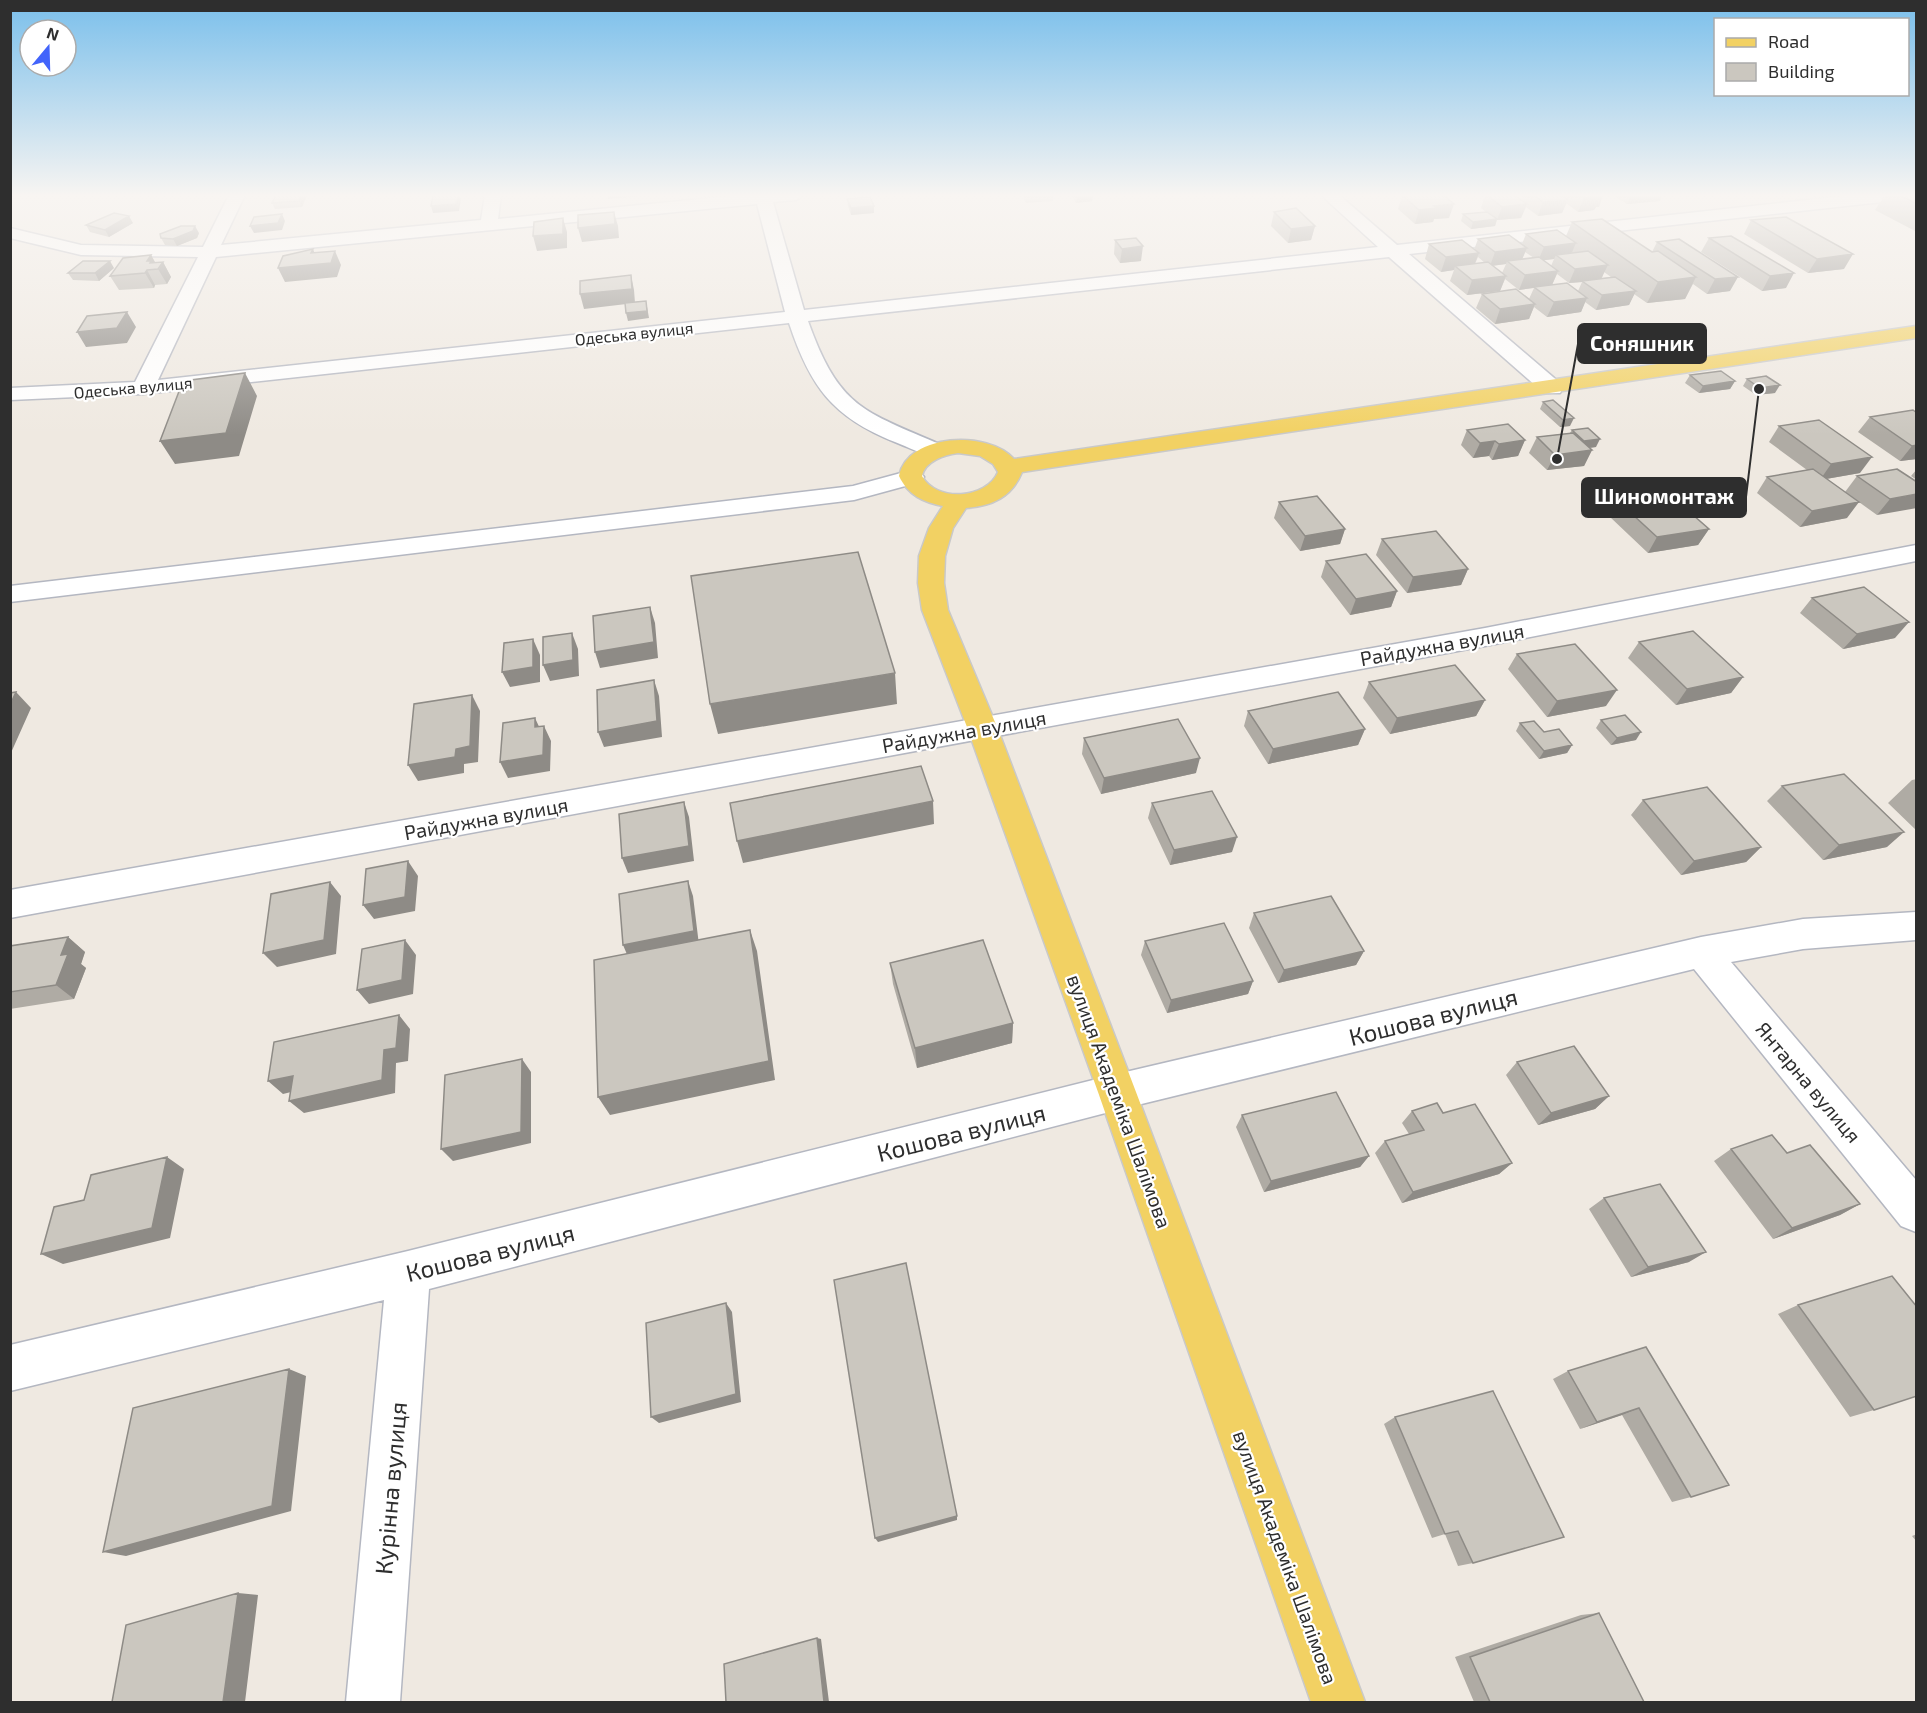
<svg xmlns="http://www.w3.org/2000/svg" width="1927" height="1713" viewBox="0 0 1927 1713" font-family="'Exo 2',sans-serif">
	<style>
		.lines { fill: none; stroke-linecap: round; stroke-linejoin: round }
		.minor-casing { stroke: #b4b7c1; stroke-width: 3 }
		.major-casing { stroke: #c9c9c9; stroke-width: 3 }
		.minor { fill: #fff; fill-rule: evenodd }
		.major { fill: #f2d163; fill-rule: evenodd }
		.wall { fill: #afaba4; fill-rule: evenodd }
		.shaded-wall { fill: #8e8b86 }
		.building { fill: #cbc7bf; stroke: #8e8b86; stroke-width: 1.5 }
		.labels { text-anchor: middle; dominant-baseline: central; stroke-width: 4.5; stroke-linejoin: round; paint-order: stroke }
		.far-street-label { font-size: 16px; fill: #2e2e2e; stroke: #fff }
		.street-label { font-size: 20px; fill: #2e2e2e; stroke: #fff }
		.near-street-label { font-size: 24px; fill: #2e2e2e; stroke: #fff }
		.leader { fill: none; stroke: #2e2e2e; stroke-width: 2 }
		.callout-dot { fill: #2e2e2e; stroke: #fff; stroke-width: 2 }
		.callout { fill: #2e2e2e; stroke: #2e2e2e; stroke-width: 2 }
		.callout-label { font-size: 21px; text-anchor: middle; font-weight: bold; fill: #fff }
	</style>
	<rect width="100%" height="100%" fill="#efe9e1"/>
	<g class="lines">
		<defs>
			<path id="minor" d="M229 195H245L221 245 481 220 485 195H501L498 219 741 195H804L796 200 773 202 804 310 1378 247 1321 195H1339L1397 245 1852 195H1908L1900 200 1409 254 1560 383 1563 388 1560 393H1544L1389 257 808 321C839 408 863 411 942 445L945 450 942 455 934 457C921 454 908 447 895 442 832 417 810 386 789 323L143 394 10 400V388L135 382 198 257 81 255 10 238V228L81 245 203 247ZM757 204 785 312 158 380 216 257Z
				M912 470 920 472 924 477 920 482 854 500 10 602V586L853 486Z
				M1916 545V561L1485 646 10 918V890L1485 628Z
				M1916 912V940L1803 949 1731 962 1916 1180V1232L1901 1226 1694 969 1117 1110 429 1289 400 1702H346L384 1300 10 1391V1345L408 1251 1117 1074 1701 937 1803 919Z"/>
			<path id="major" d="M1916 326V338L1022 472C1012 497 992 506 966 508L953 528 945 556 944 583 948 610 997 727 1136 1092 1365 1702H1311L1098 1092 967 727 922 610 918 583 919 556 929 528 943 506C923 502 908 495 899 476 908 433 988 430 1014 459ZM958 453 980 456 993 464 998 472C987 499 936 503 922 476 925 461 944 455 958 453Z"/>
		</defs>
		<use href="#minor" class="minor-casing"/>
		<use href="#major" class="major-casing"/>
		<use href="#minor" class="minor"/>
		<use href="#major" class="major"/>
	</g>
	<path class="wall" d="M276 195H307L302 207 275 209 272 203Z
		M1022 195H1053V201L1026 203Z
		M1071 195H1093L1092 201 1076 203Z
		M1402 195H1452L1444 196 1449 218 1434 219 1433 222 1415 224 1398 209Z
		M1485 195H1514L1522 201 1524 195H1603L1599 207H1596L1594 210 1578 212 1566 203 1562 213 1538 216 1526 207 1521 218 1497 220 1495 226 1471 229 1461 221 1463 214 1486 212 1481 208Z
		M1613 195H1662L1660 201 1627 204Z
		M1885 195H1917V232L1875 210Z
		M847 199 874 206V213L851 215 848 206Z
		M1274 212 1315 226 1311 240 1288 243 1271 226Z
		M1751 220 1844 269 1808 273 1744 234Z
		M1572 222 1652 252 1657 242 1679 239 1730 291 1707 294 1693 284 1685 299 1647 303 1634 294 1629 305 1596 310 1585 302 1581 312 1547 317 1534 307 1529 319 1495 324 1476 308 1482 294 1529 299 1534 288 1519 290 1505 279 1500 291 1467 295 1450 281 1454 270 1441 272 1425 259 1429 244 1474 250 1478 239 1522 244 1526 234 1566 236ZM1525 252 1534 258 1522 259ZM1478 257 1485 263 1475 264ZM1554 259 1551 266 1543 260ZM1506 264 1502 273 1492 266ZM1604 272 1611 277 1602 278ZM1557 274 1569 283 1582 282 1578 291 1552 285Z
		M133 223 109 237 90 232 86 225Z
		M199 233 197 238 177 246 165 245 161 238Z
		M1731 236 1786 288 1762 291 1701 252 1709 238Z
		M1115 240 1141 261 1120 263 1114 254Z
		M151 255 155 263 163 262 171 277 167 284 155 285 154 288 119 290 110 276Z
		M114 268 99 281 73 280 68 273Z
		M1690 375 1735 381 1730 389 1699 393 1685 383Z
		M1747 379 1775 393 1756 395 1743 386Z
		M1543 402 1570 426 1560 427 1540 409Z
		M1913 410 1917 459 1900 461 1858 432 1870 417Z
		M1779 426 1860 473 1826 479 1847 518 1800 527 1757 493 1767 477 1807 470 1769 442Z
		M1467 430 1525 440 1518 456 1492 460 1489 456 1473 458 1461 445Z
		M1572 430 1596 447 1589 448 1592 450 1584 466 1547 470 1529 453 1537 437 1570 433Z
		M1917 469V480L1911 476Z
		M1857 476 1917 482 1877 515 1845 492Z
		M1279 502 1345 529 1340 544 1300 551 1274 518Z
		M1619 502 1709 529 1698 545 1648 553 1610 517Z
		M1382 539 1468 569 1461 585 1407 593 1376 555Z
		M1326 561 1397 591 1391 607 1350 615 1321 577Z
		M1812 598 1895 638 1843 649 1800 613Z
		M1639 642 1743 677 1731 693 1676 705 1628 658Z
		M1517 654 1606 706 1547 717 1508 669Z
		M1369 682 1485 700 1476 716 1390 734 1363 698Z
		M1248 711 1365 729 1358 745 1268 764 1244 726Z
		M1601 720 1636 740 1611 745 1596 728Z
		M1520 723 1544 732 1572 745 1567 753 1539 759 1516 731Z
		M1084 738 1196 773 1101 794 1082 754Z
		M1917 779V831L1888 803 1912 780Z
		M1782 786 1887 847 1823 860 1767 801Z
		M1643 800 1761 847 1746 862 1681 875 1631 815Z
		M1152 803 1232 852 1170 865 1148 818Z
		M1254 913 1364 951 1356 965 1278 983 1249 928Z
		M68 937 85 952 81 964 86 968 74 999 10 1009V946Z
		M1145 941 1253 981 1248 994 1167 1013 1141 955Z
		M890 963 1013 1023 1012 1043 917 1068 893 984Z
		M1517 1062 1609 1096 1595 1109 1538 1125 1506 1075Z
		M1412 1111 1443 1113 1512 1163 1499 1174 1402 1203 1375 1153 1385 1141 1409 1134 1402 1123Z
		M1242 1115 1369 1156 1360 1167 1264 1192 1236 1127Z
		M1731 1149 1787 1153 1860 1204 1840 1215 1773 1239 1714 1161Z
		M1604 1198 1689 1262 1631 1277 1589 1209Z
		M1798 1305 1874 1410 1850 1417 1778 1314Z
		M1646 1347 1691 1497 1672 1502 1622 1415 1580 1429 1553 1379 1568 1371Z
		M1395 1417 1564 1537 1473 1563 1458 1566 1445 1534 1432 1538 1384 1424Z
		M1917 1534V1542L1912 1536Z
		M1599 1613 1644 1702H1474L1455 1657 1581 1615Z"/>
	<path class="shaded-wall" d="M301 195H307L302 207 299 201Z
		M458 195H460L461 199 459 211 433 213 431 206Z
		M607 195H646V196L608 199Z
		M1093 195 1092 201 1076 203 1077 196Z
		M1596 195H1603L1599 207H1596L1594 210 1578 212 1584 198Z
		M1631 195H1662L1660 201 1627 204Z
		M1686 195H1705L1685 197Z
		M1568 200 1562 213 1538 216 1543 202Z
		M1454 204 1449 218 1434 219 1433 222 1415 224 1419 210 1434 206Z
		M1527 204 1521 218 1497 220 1502 207Z
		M874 206V213L851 215V208Z
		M614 212 618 226 619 238 582 242 578 228Z
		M282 214 285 221 282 230 254 233 250 226Z
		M129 216 133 223 109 237 105 230Z
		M563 218 567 232V248L537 251 533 236Z
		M1497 219 1495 226 1471 229 1473 222Z
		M195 226 199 233 197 238 177 246 173 239Z
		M1315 226 1311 240 1288 243 1291 229Z
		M1576 243 1570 257 1556 255 1554 259 1538 261 1544 247Z
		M1143 246 1141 261 1120 263 1122 249Z
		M1527 248 1521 262 1507 261 1506 264 1490 266 1495 252Z
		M313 249 319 264 335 251 341 265 337 277 285 282 278 268 311 253Z
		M1479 253 1473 268 1455 266 1454 270 1441 272 1446 257Z
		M1853 254 1844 269 1808 273 1817 259Z
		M151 255 159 269 163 262 171 277 167 284 158 269 147 261Z
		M110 261 114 268 99 281 95 273Z
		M1608 265 1601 279 1582 281V282L1569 283 1575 269Z
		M147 270 155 285 154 288 145 273Z
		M1558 271 1552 285 1519 290 1525 275Z
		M1794 273 1786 288 1762 291 1770 276Z
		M631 275 634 290 635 303 584 309 580 294Z
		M1506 276 1500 291 1467 295 1472 280Z
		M1696 277 1685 299 1647 303 1658 282Z
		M1738 277 1730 291 1707 294 1715 279Z
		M1636 291 1629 305 1596 310 1602 295Z
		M1587 298 1581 312 1547 317 1554 302Z
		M646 301 649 318 628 321 626 313Z
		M1535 304 1529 319 1495 324 1500 309Z
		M127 312 136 327 127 343 86 347 77 332Z
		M245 373 257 396 239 456 175 464 160 441Z
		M1735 381 1730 389 1699 393 1703 386Z
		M1780 385 1775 393 1756 395 1760 388Z
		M1574 418 1570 426 1560 427 1563 420Z
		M1600 439 1596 447 1580 449 1584 441Z
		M1525 440 1518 456 1492 460 1499 444Z
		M1495 441 1489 456 1473 458 1480 443Z
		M1917 445V459L1900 461 1912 446Z
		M1592 450 1584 466 1547 470 1555 455Z
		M1872 457 1860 473 1820 480 1831 464Z
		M1917 494V508L1877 515 1890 499Z
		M1859 502 1847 518 1800 527 1812 511Z
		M1345 529 1340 544 1300 551 1305 536Z
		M1709 529 1698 545 1648 553 1657 537Z
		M1468 569 1461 585 1407 593 1413 577Z
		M1397 591 1391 607 1350 615 1356 599Z
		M650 607 655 623 658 658 600 668 595 652Z
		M1909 622 1895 638 1843 649 1857 634Z
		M572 633 578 649 579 676 550 681 543 665Z
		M533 639 540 655V682L510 687 502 672Z
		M895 673 897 704 718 734 710 704Z
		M1743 677 1731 693 1676 705 1687 689Z
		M654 680 659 696 662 737 604 747 598 732Z
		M1617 690 1606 706 1547 717 1557 701Z
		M16 692 31 708 10 755V705Z
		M472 695 480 711 478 762 464 764V773L418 781 408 765 456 749Z
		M1485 700 1476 716 1390 734 1397 718Z
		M535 718 542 733 535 727Z
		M544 726 551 741 550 771 508 778 500 762Z
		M1365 729 1358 745 1268 764 1273 749Z
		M1641 732 1636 740 1611 745 1617 738Z
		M1572 745 1567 753 1539 759 1544 751Z
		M1200 758 1196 773 1101 794 1104 778Z
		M933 801 934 824 743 863 737 841Z
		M684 802 689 817 694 861 628 873 622 858Z
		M1904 832 1887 847 1823 860 1839 845Z
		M1237 837 1232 852 1170 865 1174 850Z
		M1761 847 1746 862 1681 875 1694 861Z
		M408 861 418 876 415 911 374 919 363 905Z
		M688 881 693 896 699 945 629 959 623 945Z
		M330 882 341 896 336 954 277 967 263 953Z
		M750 930 757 951 775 1080 610 1115 598 1097Z
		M68 937 85 952 81 964 86 968 74 999 56 985 61 955Z
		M405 940 416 955 413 994 369 1004 357 990Z
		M1364 951 1356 965 1278 983 1284 970Z
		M1253 981 1248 994 1167 1013 1171 1000Z
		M399 1015 410 1029 408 1061 396 1063 395 1093 304 1113 289 1101 384 1050Z
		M1013 1023 1012 1043 917 1068 915 1048Z
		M522 1059 531 1072V1143L453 1161 441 1149Z
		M293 1076 307 1088 283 1094 268 1081Z
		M1609 1096 1595 1109 1538 1125 1551 1113Z
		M1369 1156 1360 1167 1264 1192 1271 1181Z
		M167 1157 184 1169 170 1238 63 1264 41 1254Z
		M1512 1163 1499 1174 1402 1203 1413 1192Z
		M1860 1204 1840 1215 1773 1239 1792 1228Z
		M1706 1252 1689 1262 1631 1277 1648 1267Z
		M726 1303 732 1312 741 1402 659 1423 651 1417Z
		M289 1369 306 1376 291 1511 126 1556 103 1552Z
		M1639 1408 1622 1415 1580 1429 1597 1422Z
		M957 1516V1520L878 1542 875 1538Z
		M238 1593 258 1595 245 1702H223Z
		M817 1638 821 1639 829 1702H824Z"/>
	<path class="building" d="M276 195H301L299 201 272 203Z
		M433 195H458L456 204 431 206Z
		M1402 195H1443L1454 204 1434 206 1437 208 1419 210Z
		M1487 195H1514L1527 204 1502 207Z
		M1534 195H1561L1568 200 1543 202Z
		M1580 195H1599L1600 196 1584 198Z
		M1899 195H1917V204Z
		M870 197 874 206 851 208 847 199Z
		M1296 208 1315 226 1291 229 1274 212Z
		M614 212 615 224 578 228V215Z
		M1487 212 1497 219 1473 222 1463 214Z
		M114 213 129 216 105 230 86 225Z
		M282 214 278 223 250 226 254 217Z
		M1786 217 1853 254 1817 259 1751 220Z
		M563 218V234L533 236 534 222Z
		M1602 219 1652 252 1658 251 1696 277 1658 282 1572 222Z
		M181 226H195L193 231 173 239 161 238 160 234Z
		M1557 230 1576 243 1544 247 1526 234Z
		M1509 235 1527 248 1495 252 1478 239Z
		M1731 236 1794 273 1770 276 1709 238Z
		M1136 238 1143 246 1122 249 1115 240Z
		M1679 239 1738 277 1715 279 1657 242Z
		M1462 240 1479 253 1446 257 1429 244Z
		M313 249 311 253 335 251 331 263 278 268 283 256Z
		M1588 251 1608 265 1575 269 1556 255Z
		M151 255 147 261H151L150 263 163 262 158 269 147 270 145 273 110 276 123 258Z
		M1539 257 1558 271 1525 275 1507 261Z
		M83 261H110L95 273H68Z
		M1488 262 1506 276 1472 280 1455 266Z
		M631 275 632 289 580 294V281Z
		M1615 277 1636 291 1602 295 1582 281Z
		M1567 283 1587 298 1554 302 1534 287Z
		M1516 289 1535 304 1500 309 1482 294Z
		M646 301 647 311 626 313 625 303Z
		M127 312 117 328 77 332 87 316Z
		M1721 371 1735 381 1703 386 1690 375Z
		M245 373 226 433 160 441 183 381Z
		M1766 376 1780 385 1760 388 1747 379Z
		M1553 400 1574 418 1563 420 1543 402Z
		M1913 410 1917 413V445L1912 446 1870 417Z
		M1819 420 1872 457 1831 464 1779 426Z
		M1508 424 1525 440 1499 444 1495 441 1480 443 1467 430Z
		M1588 428 1600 439 1584 441 1572 430Z
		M1573 433 1592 450 1555 455 1537 437Z
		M1813 469 1859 502 1812 511 1767 477Z
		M1897 469 1917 482V494L1890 499 1857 476Z
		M1669 494 1709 529 1657 537 1619 502Z
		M1317 496 1345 529 1305 536 1279 502Z
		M1436 531 1468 569 1413 577 1382 539Z
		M858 552 895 673 710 704 691 576Z
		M1366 554 1397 591 1356 599 1326 561Z
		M1864 587 1909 622 1857 634 1812 598Z
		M650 607 654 642 595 652 593 616Z
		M1693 631 1743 677 1687 689 1639 642Z
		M572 633 573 660 543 665V637Z
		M533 639V667L502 672 504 643Z
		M1575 644 1617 690 1557 701 1517 654Z
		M1455 665 1485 700 1397 718 1369 682Z
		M654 680 657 721 598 732 597 690Z
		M16 692 10 705V693Z
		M1338 692 1365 729 1273 749 1248 711Z
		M472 695 470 746 456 749 455 757 408 765 414 704Z
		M1625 715 1641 732 1617 738 1601 720Z
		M535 718V727L544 726 543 755 500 762 503 723Z
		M1178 719 1200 758 1104 778 1084 738Z
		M1534 721 1544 732 1559 729 1572 745 1544 751 1520 723Z
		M921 766 933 801 737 841 730 803Z
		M1844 774 1904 832 1839 845 1782 786Z
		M1707 787 1761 847 1694 861 1643 800Z
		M1212 791 1237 837 1174 850 1152 803Z
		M684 802 689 846 622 858 619 814Z
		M408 861 405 897 363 905 366 869Z
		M688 881 694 931 623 945 619 894Z
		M330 882 324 940 263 953 271 894Z
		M1331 896 1364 951 1284 970 1254 913Z
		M1224 923 1253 981 1171 1000 1145 941Z
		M750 930 769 1061 598 1097 594 960Z
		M68 937 61 955 68 954 56 985 10 992V946Z
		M405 940 402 980 357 990 362 949Z
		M983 940 1013 1023 915 1048 890 963Z
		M399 1015 396 1048 384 1050 382 1080 289 1101 293 1076 268 1081 274 1042Z
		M1574 1046 1609 1096 1551 1113 1517 1062Z
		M522 1059 521 1132 441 1149 445 1075Z
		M1336 1092 1369 1156 1271 1181 1242 1115Z
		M1437 1103 1443 1113 1475 1104 1512 1163 1413 1192 1385 1141 1424 1130 1412 1111Z
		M1772 1135 1787 1153 1810 1145 1860 1204 1792 1228 1731 1149Z
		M167 1157 152 1228 41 1254 54 1207 84 1200 91 1175Z
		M1660 1184 1706 1252 1648 1267 1604 1198Z
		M906 1263 957 1516 875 1538 834 1280Z
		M1892 1276 1917 1307V1396L1874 1410 1798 1305Z
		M726 1303 736 1394 651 1417 646 1323Z
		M1646 1347 1729 1485 1691 1497 1639 1408 1597 1422 1568 1371Z
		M289 1369 272 1506 103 1552 133 1408Z
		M1493 1391 1564 1537 1473 1563 1458 1531 1445 1534 1395 1417Z
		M238 1593 223 1702H112L126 1625Z
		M1599 1613 1644 1702H1490L1470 1657Z
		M817 1638 824 1702H726L724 1664Z"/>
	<linearGradient id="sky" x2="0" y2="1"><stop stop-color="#7abfeb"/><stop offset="0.45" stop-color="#f8f5f2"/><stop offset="1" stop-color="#f8f5f2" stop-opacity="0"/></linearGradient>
	<rect width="1927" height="435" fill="url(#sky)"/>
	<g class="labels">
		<g class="far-street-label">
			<text transform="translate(634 333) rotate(-6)">Одеська вулиця</text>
			<text transform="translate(133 387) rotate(-5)">Одеська вулиця</text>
		</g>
		<g class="street-label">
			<text transform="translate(1442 644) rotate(-10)">Райдужна вулиця</text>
			<text transform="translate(964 731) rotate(-10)">Райдужна вулиця</text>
			<text transform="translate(486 818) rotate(-10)">Райдужна вулиця</text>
			<text transform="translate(1809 1082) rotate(50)">Янтарна вулиця</text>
			<text transform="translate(1120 1101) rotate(70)">вулиця Академіка Шалімова</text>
			<text transform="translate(1286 1557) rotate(70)">вулиця Академіка Шалімова</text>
		</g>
		<g class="near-street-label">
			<text transform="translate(1433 1016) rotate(-14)">Кошова вулиця</text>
			<text transform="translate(961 1132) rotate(-14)">Кошова вулиця</text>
			<text transform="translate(490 1252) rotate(-14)">Кошова вулиця</text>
			<text transform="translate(390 1488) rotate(-85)">Курінна вулиця</text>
		</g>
	</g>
	<path class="leader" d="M1557 459L1578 344M1759 389L1746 497"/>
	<g class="callout-dot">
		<circle cx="1557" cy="459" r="6"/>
		<circle cx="1759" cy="389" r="6"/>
	</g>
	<g class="callout">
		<rect x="1578" y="324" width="128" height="39" rx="6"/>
		<rect x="1582" y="478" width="164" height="39" rx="6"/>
	</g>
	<g class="callout-label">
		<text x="1642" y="351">Соняшник</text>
		<text x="1664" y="504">Шиномонтаж</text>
	</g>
	<rect width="1927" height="1713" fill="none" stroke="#2e2e2e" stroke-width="24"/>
	<rect x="1714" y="18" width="195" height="78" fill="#ffffff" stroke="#ababab" stroke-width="1.5"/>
	<rect x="1726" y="38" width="30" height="9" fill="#f2d163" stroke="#ababab" stroke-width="1.5"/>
	<text x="1768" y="48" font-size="18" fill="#2e2e2e">Road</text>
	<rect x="1726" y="63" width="30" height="18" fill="#cbc7bf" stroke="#ababab" stroke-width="1.5"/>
	<text x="1768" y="78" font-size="18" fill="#2e2e2e">Building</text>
	<g transform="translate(48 48) rotate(19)"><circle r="28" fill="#ffffff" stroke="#ababab" stroke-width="1.5"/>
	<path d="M0-4.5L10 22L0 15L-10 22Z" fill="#4264fb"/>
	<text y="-9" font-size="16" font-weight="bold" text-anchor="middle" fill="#2e2e2e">N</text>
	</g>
</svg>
